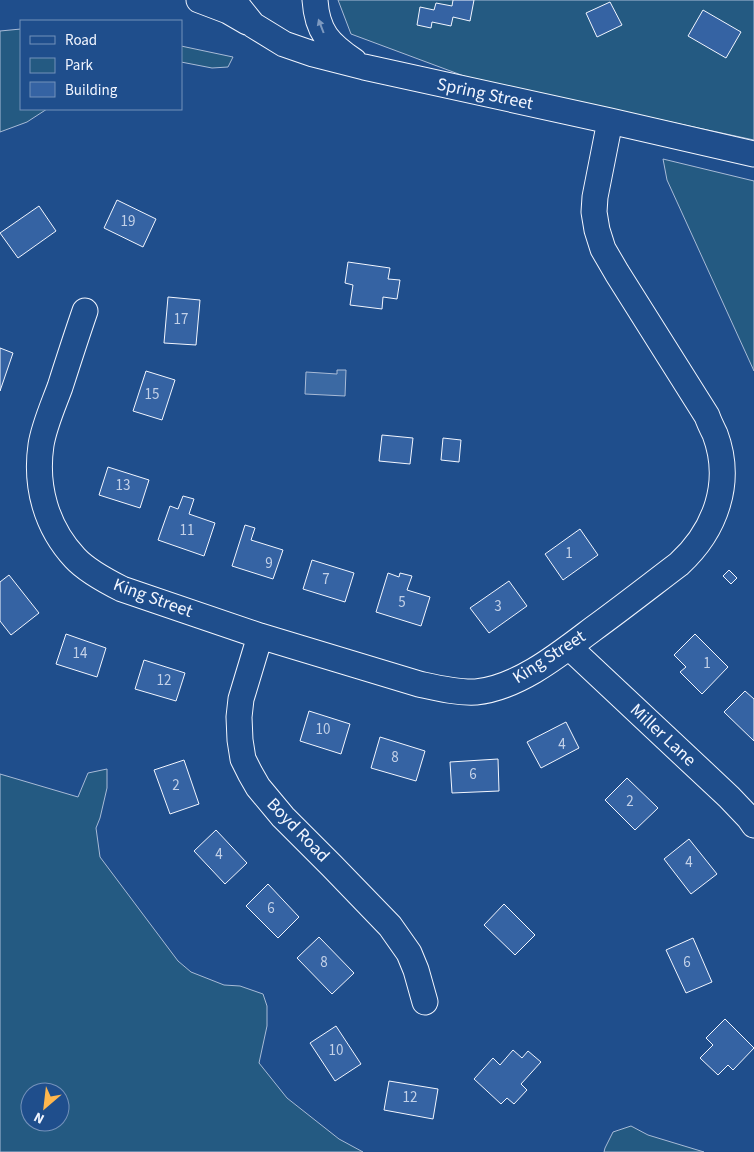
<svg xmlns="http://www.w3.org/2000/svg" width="754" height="1152" viewBox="0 0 754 1152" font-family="'Source Sans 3',sans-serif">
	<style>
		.green { fill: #245a82; stroke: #a8bbd7; fill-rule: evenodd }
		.water { fill: #3b69a3; stroke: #a8bbd7 }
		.building { fill: #3563a3; stroke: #f2f6ff }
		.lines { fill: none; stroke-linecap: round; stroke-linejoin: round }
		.minor-casing { stroke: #f2f6ff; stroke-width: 27 }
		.minor { stroke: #1f4e8c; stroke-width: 25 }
		.oneway { fill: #7e9ac0 }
		.labels { text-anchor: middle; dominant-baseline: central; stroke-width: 4; stroke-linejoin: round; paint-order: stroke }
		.number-label { font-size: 15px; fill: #c3d1e8 }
		.street-label { font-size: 18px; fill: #f2f6ff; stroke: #1f4e8c }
	</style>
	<rect width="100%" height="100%" fill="#1f4e8c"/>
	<path class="green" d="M338 0H754V140L472 79 351 34Z
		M21 29V109H47L27 122 0 132V31Z
		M181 46 233 57 228 67 212 68 181 62Z
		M663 159 754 181V371L667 180Z
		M107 769V788L100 818 96 828 100 857 178 961 191 972 224 985 240 986 263 994 267 1006V1026L259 1063 287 1098 339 1139 363 1152H0V774L78 797 88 773ZM30 1092H60V1122H30Z
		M631 1126 648 1135 704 1152H604L605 1148 613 1132Z"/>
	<path class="water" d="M337 370H346L345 396 305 394 306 372 337 374Z"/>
	<path class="building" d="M453 0H474L470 21 453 17 451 26 432 22 431 28 417 25 420 7 434 10 436 3 452 6Z
		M610 2 622 25 597 37 586 13Z
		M703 10 741 32 726 58 688 36Z
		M117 200 156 219 143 247 104 228Z
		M39 206 56 231 18 258 0 233Z
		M348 262 390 268 388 279 400 280 397 299 383 297 382 309 350 305 353 285 345 283Z
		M168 297 200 300 196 345 164 343Z
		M0 348 13 353 0 391Z
		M146 371 175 380 162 420 133 411Z
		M382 435 413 438 410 464 379 461Z
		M443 438 461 440 459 462 441 460Z
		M108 467 149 480 140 508 99 495Z
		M183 496 194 499 189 514 215 523 204 556 158 540 170 506 178 509Z
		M245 525 255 528 251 540 283 550 273 579 232 566Z
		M580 529 598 555 563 580 545 554Z
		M312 560 354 573 345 602 303 589Z
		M729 570 737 578 731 584 723 576Z
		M388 573 399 577 400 573 412 576 407 590 430 597 421 626 376 612Z
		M9 575 39 613 11 635 0 621V582Z
		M509 581 527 606 489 633 470 608Z
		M66 634 106 648 97 677 56 664Z
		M695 634 728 667 702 694 680 672 686 667 674 655Z
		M144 660 185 673 176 701 135 689Z
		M745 691 754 699V741L724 712Z
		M309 711 350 724 341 754 300 741Z
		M566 722 579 748 541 768 527 742Z
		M380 737 425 751 416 781 371 768Z
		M498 759 499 791 452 793 450 762Z
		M184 760 199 804 170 814 154 770Z
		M627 778 658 808 635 830 605 800Z
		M216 830 247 863 225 884 194 851Z
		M689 839 717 874 691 894 664 859Z
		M268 884 299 917 278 938 246 906Z
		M504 904 535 935 515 955 484 925Z
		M319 937 354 973 332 994 297 958Z
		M693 938 712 982 686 993 666 950Z
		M725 1019 754 1048 733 1070 728 1065 718 1075 700 1058 713 1045 706 1038Z
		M336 1026 361 1064 335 1081 310 1043Z
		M513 1050 522 1058 528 1051 541 1062 521 1084 527 1090 514 1104 507 1098 501 1104 474 1079 493 1058 500 1065Z
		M389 1081 438 1089 433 1119 384 1110Z"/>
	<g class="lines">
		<defs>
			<path id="minor" d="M199 0 228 11 247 22
				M233 0 253 25 284 44 313 54 364 67 610 121 754 154
				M315 0C317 32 329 44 354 61
				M85 311C76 337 68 362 60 387 53 406 44 426 41 445 35 486 46 527 75 558 87 571 106 581 122 589L260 636 419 684C437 688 457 693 476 692 518 688 560 654 593 629 622 608 650 586 679 564 716 530 733 482 715 434 712 428 709 422 707 416L617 273 603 249 597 230 594 212 595 197 610 121
				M260 636 241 699 239 717 240 740 243 759 250 773 258 787 283 817 332 866 390 926 409 953 416 970 425 1002
				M569 647 729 797 749 818 754 825"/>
		</defs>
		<use href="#minor" class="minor-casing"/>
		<use href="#minor" class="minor"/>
	</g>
	<defs><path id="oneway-solid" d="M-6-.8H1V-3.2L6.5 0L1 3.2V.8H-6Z" transform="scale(1.25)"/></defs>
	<use class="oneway" href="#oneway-solid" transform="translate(321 26) rotate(-111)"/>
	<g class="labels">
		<g class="number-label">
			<text x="128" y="221">19</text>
			<text x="181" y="319">17</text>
			<text x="152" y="394">15</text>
			<text x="123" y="485">13</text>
			<text x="187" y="530">11</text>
			<text x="569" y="553">1</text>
			<text x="269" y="563">9</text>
			<text x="326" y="579">7</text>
			<text x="402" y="602">5</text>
			<text x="498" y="606">3</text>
			<text x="80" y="653">14</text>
			<text x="707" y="663">1</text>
			<text x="164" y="680">12</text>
			<text x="323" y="729">10</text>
			<text x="562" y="744">4</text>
			<text x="395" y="757">8</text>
			<text x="473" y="774">6</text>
			<text x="176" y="785">2</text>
			<text x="630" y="801">2</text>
			<text x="219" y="854">4</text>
			<text x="689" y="862">4</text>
			<text x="271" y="908">6</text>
			<text x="324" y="962">8</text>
			<text x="687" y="962">6</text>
			<text x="336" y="1050">10</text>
			<text x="410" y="1097">12</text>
		</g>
		<g class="street-label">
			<text transform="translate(485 94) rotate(12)">Spring Street</text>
			<text transform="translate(153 598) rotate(20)">King Street</text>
			<text transform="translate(549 657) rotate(-33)">King Street</text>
			<text transform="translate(663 735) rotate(43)">Miller Lane</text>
			<text transform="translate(298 830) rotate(46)">Boyd Road</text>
		</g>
	</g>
	<rect x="20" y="20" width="162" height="90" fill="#1f4e8c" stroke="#7391ba"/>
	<rect x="30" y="36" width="25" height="8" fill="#1f4e8c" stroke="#7391ba"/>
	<text x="65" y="45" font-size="15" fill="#f2f6ff">Road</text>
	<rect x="30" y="58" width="25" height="15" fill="#245a82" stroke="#7391ba"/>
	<text x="65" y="70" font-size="15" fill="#f2f6ff">Park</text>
	<rect x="30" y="82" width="25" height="15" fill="#3563a3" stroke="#7391ba"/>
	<text x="65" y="95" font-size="15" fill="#f2f6ff">Building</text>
	<g transform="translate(45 1107) rotate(208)"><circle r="24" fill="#1f4e8c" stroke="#7391ba"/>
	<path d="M0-4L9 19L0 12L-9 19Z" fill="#ffb74d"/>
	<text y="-8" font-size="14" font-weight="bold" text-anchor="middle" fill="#f2f6ff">N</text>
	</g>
</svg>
